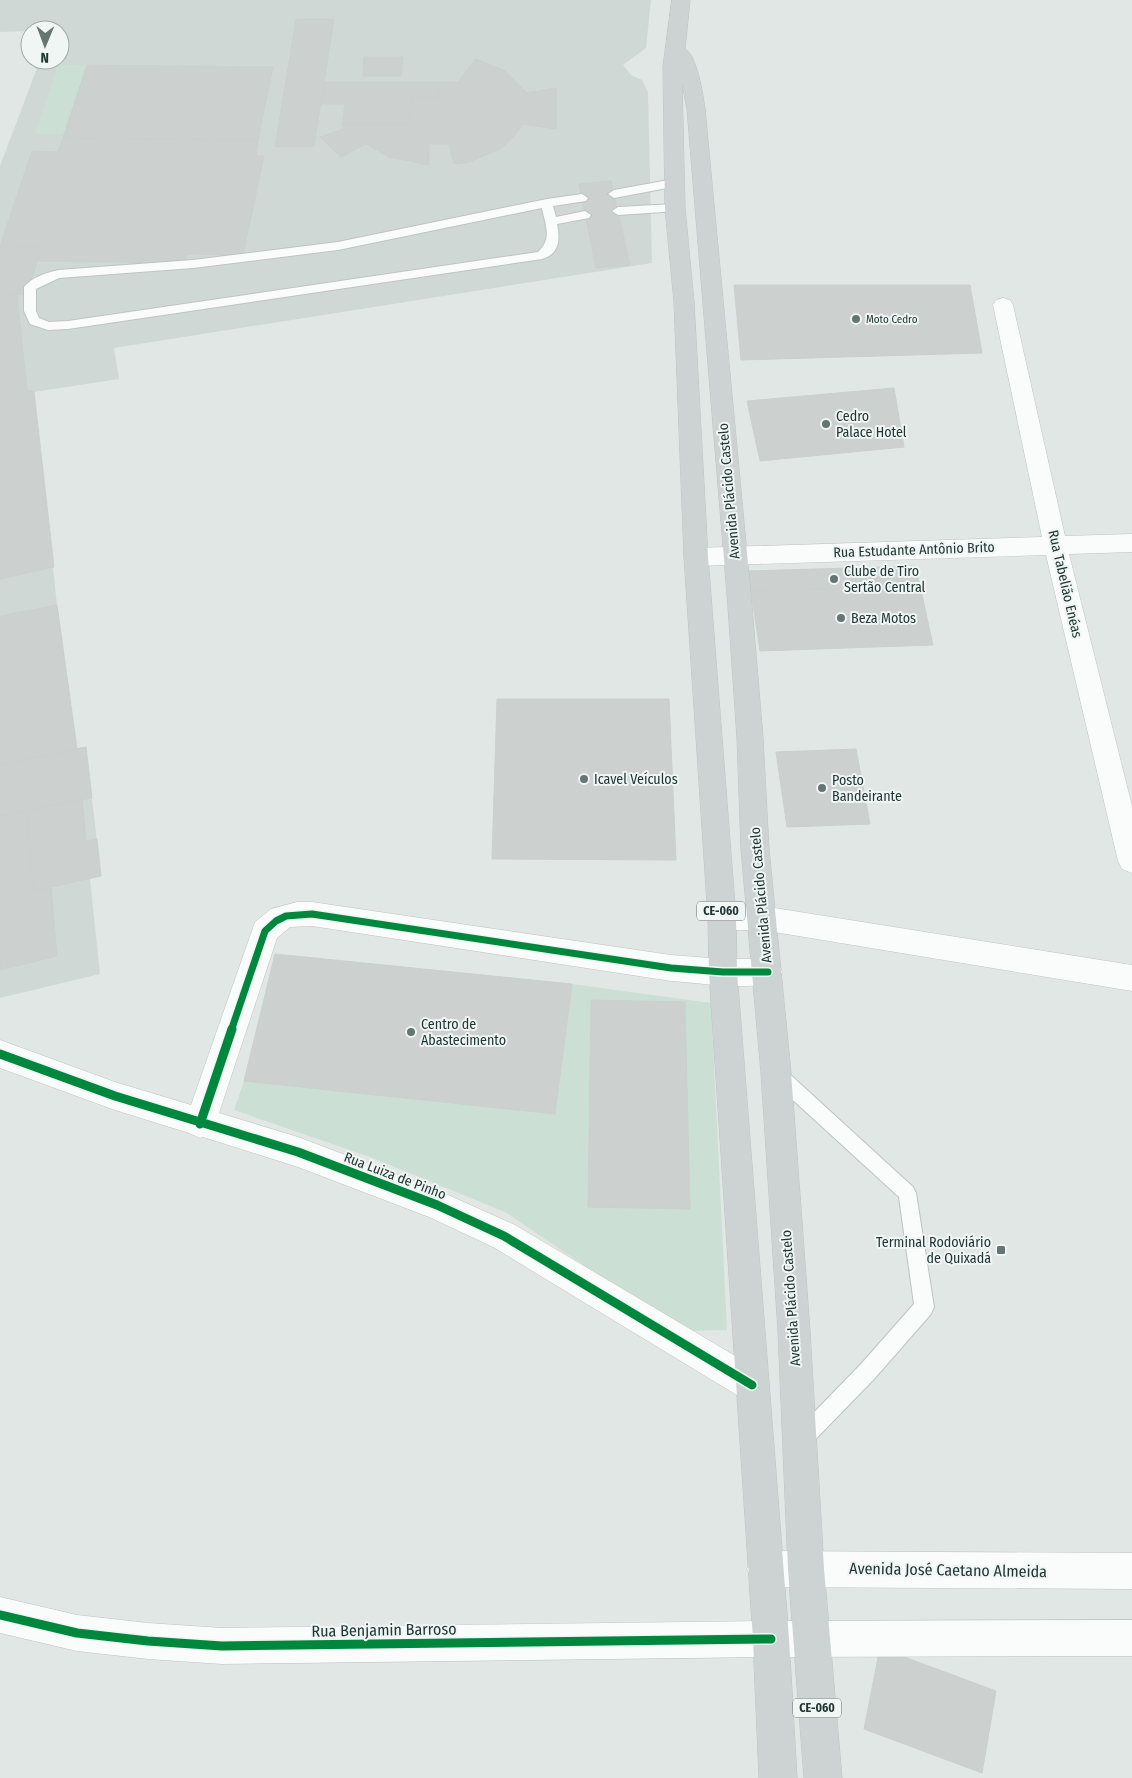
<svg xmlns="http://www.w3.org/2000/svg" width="1132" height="1778" viewBox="0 0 1132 1778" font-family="'Fira Sans Condensed',sans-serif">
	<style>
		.built { fill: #d0d8d5 }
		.green { fill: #ccdfd4 }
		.building { fill: #ccd0cf; stroke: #cad0ce }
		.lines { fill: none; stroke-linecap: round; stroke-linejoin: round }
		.lane-casing { stroke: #bec4c2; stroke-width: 2 }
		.street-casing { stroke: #bec4c2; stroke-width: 1 }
		.secondary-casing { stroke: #bec4c2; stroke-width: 1 }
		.primary-casing { stroke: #bcc3c1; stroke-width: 1 }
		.lane { fill: #fafbfb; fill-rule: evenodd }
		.street { fill: #fafbfb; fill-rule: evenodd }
		.secondary { fill: #fafbfb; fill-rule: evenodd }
		.primary { fill: #cdd3d2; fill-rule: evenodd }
		.cycleway-far1-casing { stroke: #eff6f3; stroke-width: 10 }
		.cycleway-casing { stroke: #eff6f3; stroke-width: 12 }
		.cycleway-far1 { stroke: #00873e; stroke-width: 7 }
		.cycleway { stroke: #00873e; stroke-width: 9 }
		.poi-dot { fill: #657572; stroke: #eff6f3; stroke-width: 2 }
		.labels { text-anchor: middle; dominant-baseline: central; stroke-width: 4; stroke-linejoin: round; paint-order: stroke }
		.far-poi-label { font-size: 11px; fill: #223734; stroke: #eff6f3; text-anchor: start }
		.shield { fill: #eff6f3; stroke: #60706d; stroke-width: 1 }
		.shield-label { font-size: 12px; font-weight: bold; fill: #223734 }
		.poi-label { font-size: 14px; fill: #223734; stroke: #eff6f3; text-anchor: start }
		.street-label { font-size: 14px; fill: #223734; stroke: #eff6f3 }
		.near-street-label { font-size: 16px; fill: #223734; stroke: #eff6f3 }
	</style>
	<rect width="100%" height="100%" fill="#e1e7e5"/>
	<path class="built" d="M0 0H651L646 48 623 65 631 75 642 80 648 92 652 263 114 348 119 379 34 392 57 605 77 748 86 747 101 876 90 879 100 974 0 998V166L40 60H60V30L0 32Z"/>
	<path class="green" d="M58 65H87L64 134H35Z
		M572 984 711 1003 727 1330 681 1331 505 1212 370 1157 234 1110 244 1081 555 1114Z"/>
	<path class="building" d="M296 19H334L314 146 275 147Z
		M364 57H403L401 76H363Z
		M476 59 505 71 527 93 556 88V129L522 124 516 134 502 148 469 162 454 164 449 144H429V165L389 157 366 144 341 157 320 137 344 129 342 124H409L411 98H438L439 82H458Z
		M87 65 273 67 258 140 63 138Z
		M325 82H439L438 98H411L409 124H342L345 104H321Z
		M63 138 258 140 256 156H264L243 255 187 254 185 263 38 261 42 247 0 246 32 151 58 152Z
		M611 181 630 265 596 268 579 184Z
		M0 246 42 247 26 295 0 294Z
		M734 285H970L982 353 741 360Z
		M0 294 17 295 27 390 34 392 54 567 0 579Z
		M894 388 904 447 760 461 747 401Z
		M915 566 920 586 751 591 748 571Z
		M920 586 933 645 760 651 751 591Z
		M57 605 77 749 0 765V616Z
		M497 699H669L676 860 492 859Z
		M86 747 92 798 0 816V765Z
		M856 749 870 824 787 827 776 752Z
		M82 799 86 841 97 839 101 876 33 891 27 811Z
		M27 811 33 891 51 887 57 956 0 970V816Z
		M275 954 572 984 555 1114 244 1081Z
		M591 1000 685 1002 690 1209 588 1207Z
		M880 1648 996 1691 982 1773 864 1729Z"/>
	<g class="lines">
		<defs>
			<path id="lane" d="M674 179 678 180 680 183 678 186 614 198 608 194 614 190Z
				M582 194 588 198 586 201 553 206 556 217 585 211 591 215 589 218 557 224C560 239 560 254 542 259L68 329 48 330 30 324 24 311V287C32 277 46 273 58 270L193 260 338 242 547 199ZM542 208C545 225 553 238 538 252L68 321 49 322 39 318 36 311V289L59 278 193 268 338 250Z
				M675 204 679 205 681 208 679 211 618 215 612 211 618 207Z
				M777 1066 783 1068 913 1187 916 1193 934 1307 931 1314 875 1378 808 1447 801 1450 794 1447 791 1440 794 1433 861 1364 914 1304 899 1197 771 1080 768 1074 771 1068Z"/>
			<path id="street" d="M1003 298 1010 300 1013 305 1065 536 1132 534V552L1069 554 1132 806V873L1122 869 1118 861 1046 555 696 566 688 563 684 557 688 551 696 548 1042 537 993 305 996 300Z
				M297 902H312L671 955 723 959H768L778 963 782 972 778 981C751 991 701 983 671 981L312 926 290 927 277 938 219 1113 298 1137 437 1190 515 1225 764 1373 769 1385 764 1397 752 1402 740 1397 493 1247 429 1217 298 1167 203 1137 200 1138 189 1133 115 1110 0 1068V1040L115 1082 191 1105 255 922 271 909Z
				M722 906H762L1132 965V991L762 930H722L712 927 708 918 712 909Z
				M0 1597 77 1615 148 1623 222 1628 771 1621 784 1626 789 1639 784 1652 771 1657 222 1664 148 1659 77 1651 0 1633Z"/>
			<path id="secondary" d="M765 1551 1132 1553V1589L765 1587 753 1581 747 1569 753 1557Z
				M1132 1620V1656L771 1657 758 1652 753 1639 758 1626 771 1621Z"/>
			<path id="primary" d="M672 0H690L685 49C697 55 703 95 705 109L752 607 763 738 769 849 791 1073 810 1331 824 1569 842 1778H804L788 1569 778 1331 761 1073 741 849 737 738 728 607 687 109 682 83 685 208 694 302 708 557 736 918 737 972 789 1639 797 1778H759L753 1639 709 972 708 918 684 557 674 302 665 208 663 67Z"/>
		</defs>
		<use href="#lane" class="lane-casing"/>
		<use href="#street" class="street-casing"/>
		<use href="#secondary" class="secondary-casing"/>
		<use href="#primary" class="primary-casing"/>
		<use href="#lane" class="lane"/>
		<use href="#street" class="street"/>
		<use href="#secondary" class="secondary"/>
		<use href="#primary" class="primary"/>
		<defs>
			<path id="cycleway-far1" d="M231 1031 265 931 276 921 286 916 312 914 671 968 723 972H768"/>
			<path id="cycleway" d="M0 1054 115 1096 298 1152 437 1205 504 1236 752 1385
				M200 1124 232 1029
				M0 1615 77 1633 148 1641 222 1646 771 1639"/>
		</defs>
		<use href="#cycleway-far1" class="cycleway-far1-casing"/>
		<use href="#cycleway" class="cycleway-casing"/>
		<use href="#cycleway-far1" class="cycleway-far1"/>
		<use href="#cycleway" class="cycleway"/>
	</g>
	<g class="poi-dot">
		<circle cx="856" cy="319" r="5"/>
		<circle cx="826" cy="424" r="5"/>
		<circle cx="834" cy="579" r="5"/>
		<circle cx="841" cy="618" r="5"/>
		<circle cx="584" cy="779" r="5"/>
		<circle cx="822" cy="788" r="5"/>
		<circle cx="411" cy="1032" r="5"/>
		<rect x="996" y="1245" width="10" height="10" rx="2.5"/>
	</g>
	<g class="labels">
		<g class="far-poi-label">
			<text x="866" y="319">Moto Cedro</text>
		</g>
		<g class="shield">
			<rect x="697" y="901.5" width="48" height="19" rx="4"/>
			<rect x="793" y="1698.5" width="48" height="19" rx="4"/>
		</g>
		<g class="shield-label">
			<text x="721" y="911">CE-060</text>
			<text x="817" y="1708">CE-060</text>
		</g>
		<g class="poi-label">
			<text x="836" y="416">Cedro<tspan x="836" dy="16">Palace Hotel</tspan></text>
			<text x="844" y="571">Clube de Tiro<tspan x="844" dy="16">Sertão Central</tspan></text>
			<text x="851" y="618">Beza Motos</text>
			<text x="594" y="779">Icavel Veículos</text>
			<text x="832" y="780">Posto<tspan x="832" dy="16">Bandeirante</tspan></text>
			<text x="421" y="1024">Centro de<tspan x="421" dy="16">Abastecimento</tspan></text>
			<text x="991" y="1242" text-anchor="end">Terminal Rodoviário<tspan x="991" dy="16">de Quixadá</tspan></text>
		</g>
		<g class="street-label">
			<text transform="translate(729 491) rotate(-95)">Avenida Plácido Castelo</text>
			<text transform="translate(914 550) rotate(-2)">Rua Estudante Antônio Brito</text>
			<text transform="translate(1065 584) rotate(77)">Rua Tabelião Enéas</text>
			<text transform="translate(761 895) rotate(-95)">Avenida Plácido Castelo</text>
			<text transform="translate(395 1176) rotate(21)">Rua Luiza de Pinho</text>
			<text transform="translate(791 1298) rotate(-94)">Avenida Plácido Castelo</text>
		</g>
		<g class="near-street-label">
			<text transform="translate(948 1570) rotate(1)">Avenida José Caetano Almeida</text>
			<text transform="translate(384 1630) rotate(-1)">Rua Benjamin Barroso</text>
		</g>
	</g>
	<g transform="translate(45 45) rotate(181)"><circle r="24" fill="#eff6f3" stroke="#9daaa7"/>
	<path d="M0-4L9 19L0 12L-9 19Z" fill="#657572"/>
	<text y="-8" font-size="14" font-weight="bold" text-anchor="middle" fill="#223734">N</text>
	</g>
</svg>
